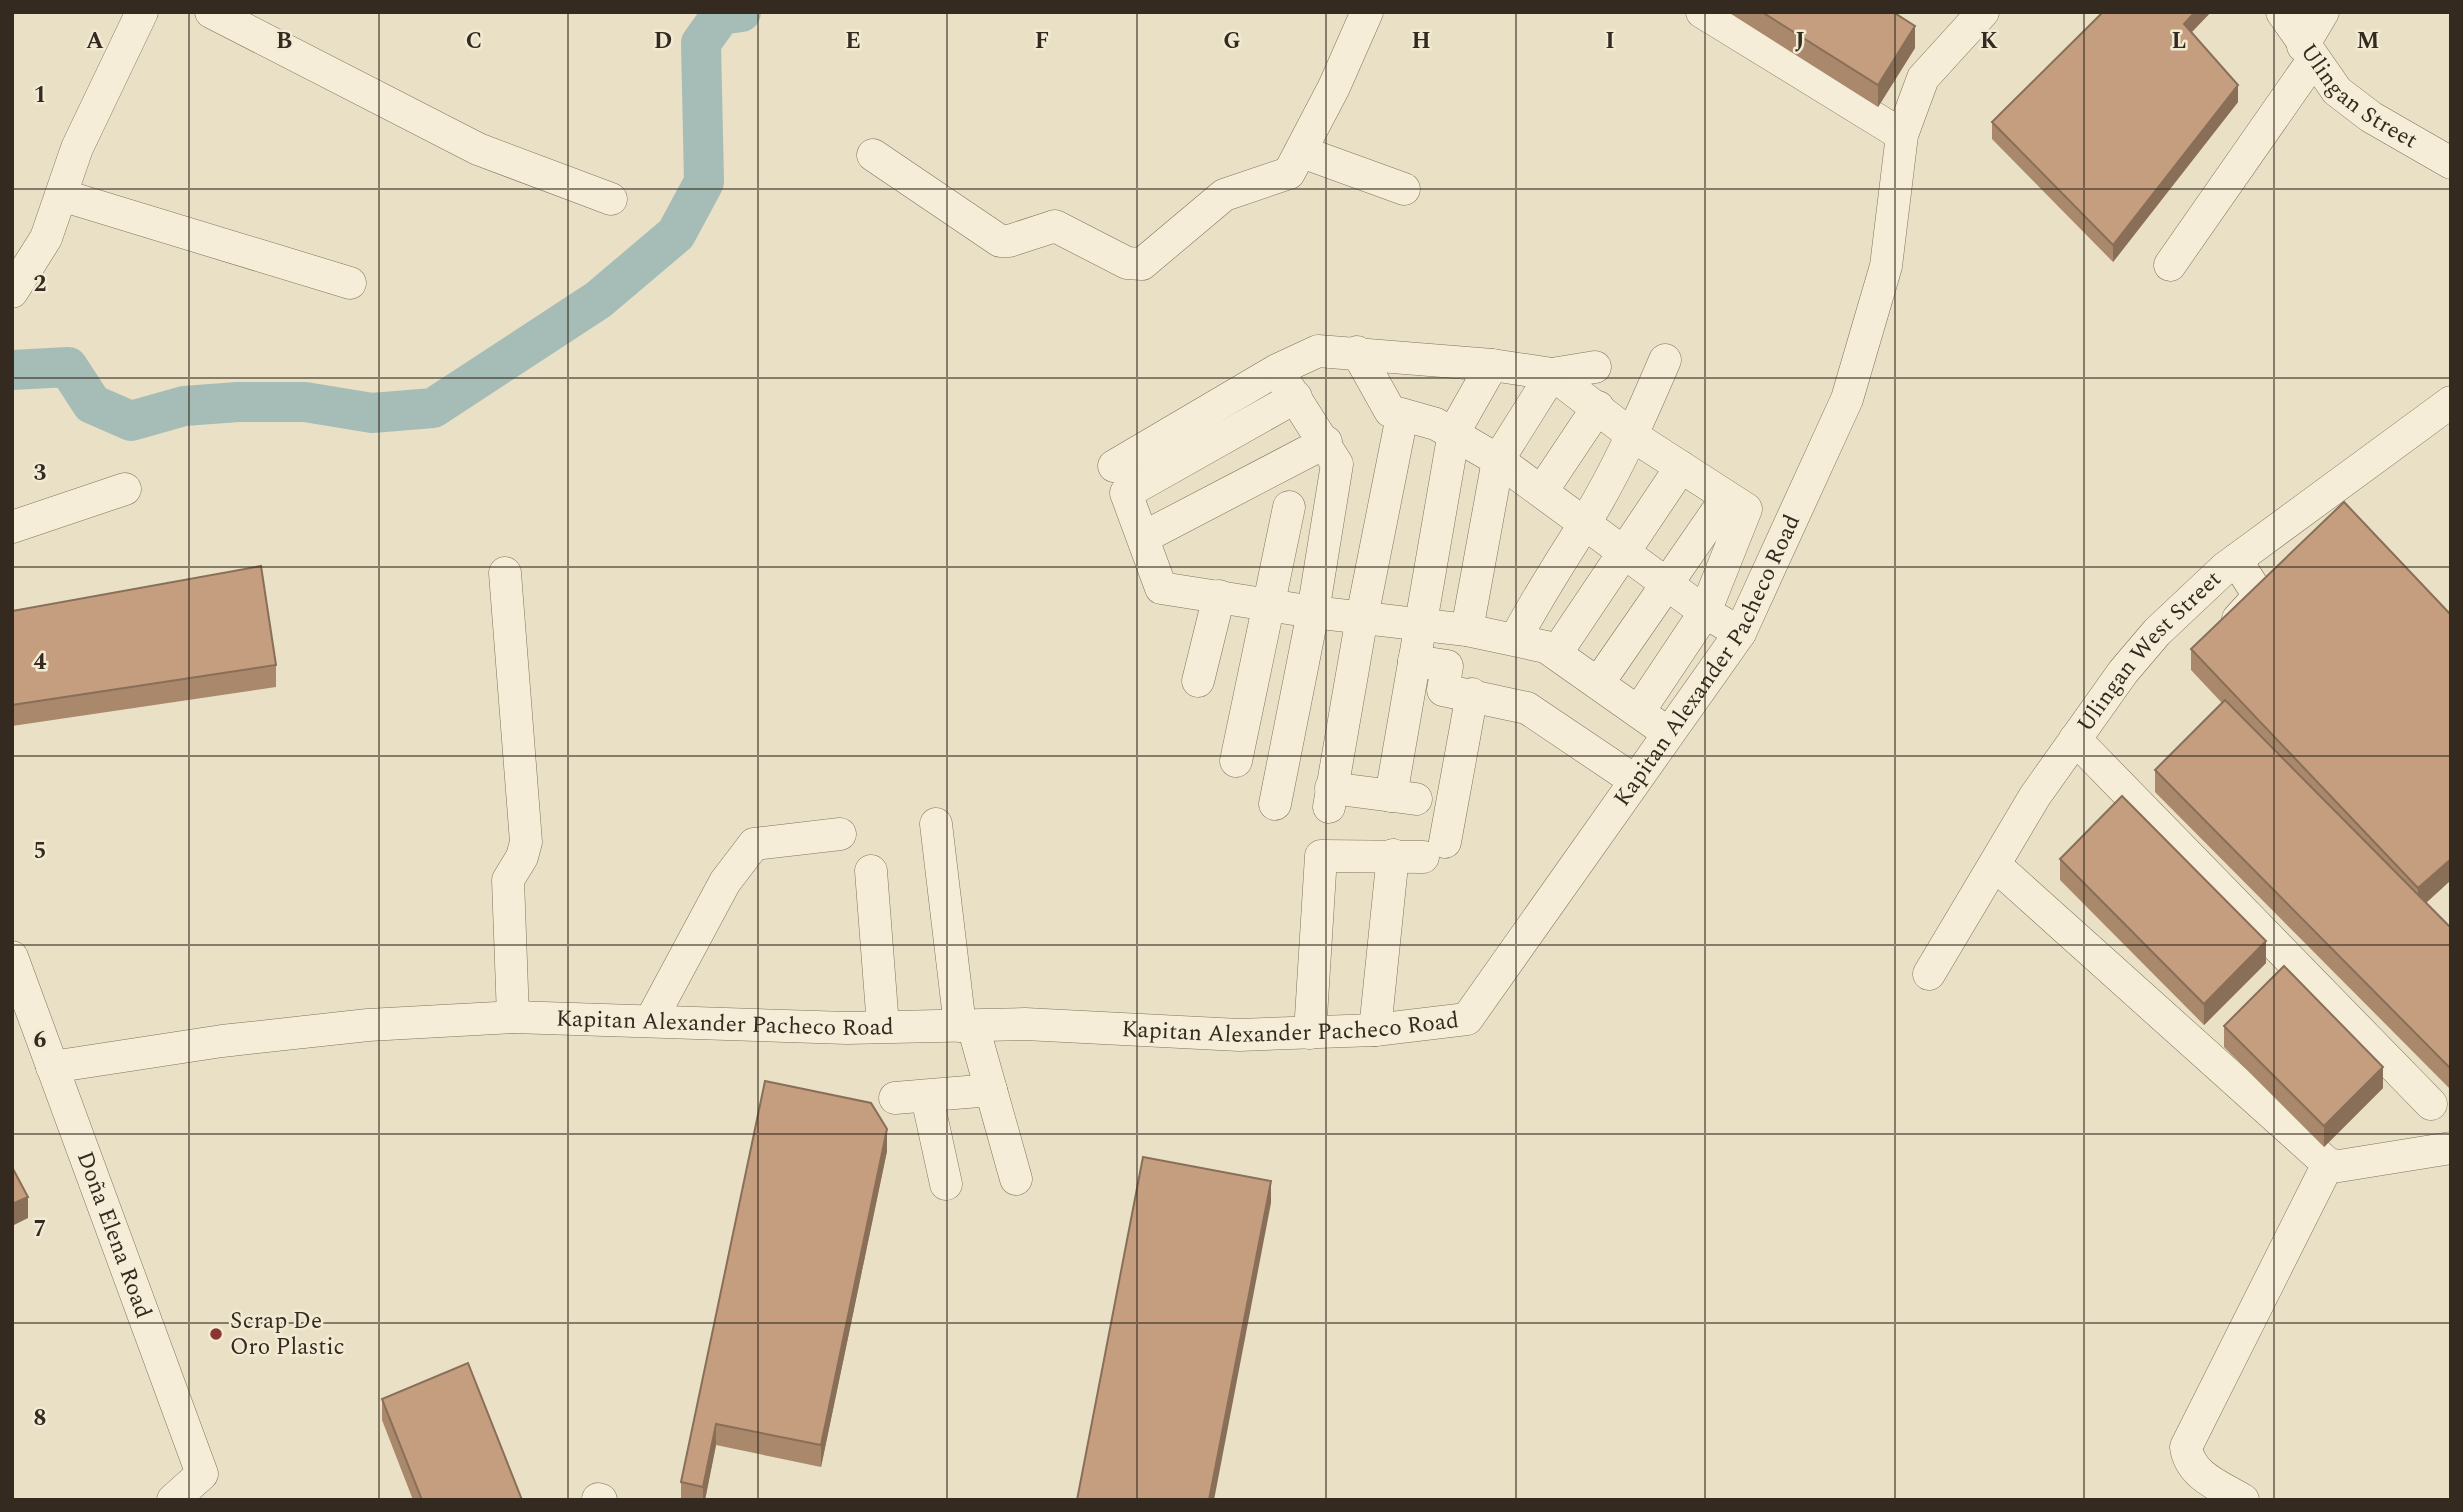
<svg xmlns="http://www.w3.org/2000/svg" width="2463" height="1512" viewBox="0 0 2463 1512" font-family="Spectral,serif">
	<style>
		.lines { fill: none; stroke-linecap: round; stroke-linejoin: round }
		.river { stroke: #a6bdb7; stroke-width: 40 }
		.minor-casing { stroke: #82725d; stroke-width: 33 }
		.minor { stroke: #f5edd7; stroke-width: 32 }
		.wall { fill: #a9886c }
		.shaded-wall { fill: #896f58 }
		.building { fill: #c49e7e; stroke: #896f58; stroke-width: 2 }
		.grid { fill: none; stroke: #342a1f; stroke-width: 2; stroke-opacity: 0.55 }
		.poi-dot { fill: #8b3633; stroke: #f2ead3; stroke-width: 2.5 }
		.labels { text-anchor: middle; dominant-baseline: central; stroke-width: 5; stroke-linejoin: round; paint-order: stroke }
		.street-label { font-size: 23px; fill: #342a1f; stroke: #f2ead3 }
		.poi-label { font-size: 23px; fill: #342a1f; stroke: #f2ead3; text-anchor: start }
		.grid-label { font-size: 23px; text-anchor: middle; font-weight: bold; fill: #342a1f; stroke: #f2ead3; stroke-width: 5; stroke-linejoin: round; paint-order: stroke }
	</style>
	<rect width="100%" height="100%" fill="#e9e0c5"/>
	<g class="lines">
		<path class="river" d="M12 370 68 367 92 404 131 421 184 406 238 402H305L372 413 433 408 598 300 676 234 704 182 701 43 721 15 741 12"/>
		<defs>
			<g id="minor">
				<path d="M211 12 478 149 611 199"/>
				<path d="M1702 12 1902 135"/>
				<path id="s1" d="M2282 12 2337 91 2371 117 2451 163"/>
				<path d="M2303 46 2323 12"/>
				<path d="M1302 152 1404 189"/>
				<path d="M873 155 1000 241H1009L1055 226 1127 263 1142 264 1224 195 1289 173 1334 87 1367 12"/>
				<path d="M61 195 350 283"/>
				<path d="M2170 265 2313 60"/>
				<path d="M12 292 46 238 77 148 142 12"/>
				<path d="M1357 352 1390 411 1436 424 1498 460 1705 612 1740 633"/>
				<path d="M1552 374 1633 436 1746 509 1705 612 1639 711"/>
				<path d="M1296 397 1126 493 1161 588 1313 612 1467 630 1546 647 1668 733"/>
				<path d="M1114 466 1277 370 1318 351 1492 365 1552 374 1595 367"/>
				<path d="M1542 491 1598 407"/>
				<path d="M12 527 125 489"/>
				<path d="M1144 537 1326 442"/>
				<path d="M2236 560 2259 596 2238 619"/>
				<path d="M505 573 526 842 522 857 508 880 513 1017"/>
				<path d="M1467 630 1498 460 1552 374"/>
				<path d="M1516 638C1537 598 1561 561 1585 523 1617 471 1641 416 1665 360"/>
				<path d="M1557 652 1681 467"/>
				<path d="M1414 661 1447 666 1443 690 1527 708 1634 780"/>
				<path d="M1198 681 1219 596"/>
				<path d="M1599 682 1727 497"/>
				<path d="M2075 739 2431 1104"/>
				<path d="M1236 761 1289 507"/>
				<path d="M1331 788 1416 799"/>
				<path d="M1391 796 1454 432 1492 365"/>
				<path d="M1275 804 1313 612 1337 464 1285 382"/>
				<path d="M1329 807 1362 617 1402 416"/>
				<path d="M936 824 960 1026"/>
				<path d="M1445 842 1472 694"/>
				<path d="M1995 865 2328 1164 2339 1166 2451 1148"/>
				<path d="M871 871 883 1026"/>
				<path id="s2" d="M12 957 202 1474 173 1500"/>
				<path id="s3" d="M1929 974 2035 796 2123 672 2157 632 2225 568 2451 402"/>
				<path d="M651 1020 725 882 754 844 840 834"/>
				<path d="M973 1026 1016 1179"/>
				<path d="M1375 1030 1393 855"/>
				<path d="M1310 1033 1321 856 1423 857"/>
				<path id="s4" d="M52 1067 222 1041 368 1025 513 1017 847 1028 1025 1024 1239 1035 1375 1030 1467 1019 1740 633 1847 399 1886 266 1902 135 1923 78 1983 12"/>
				<path d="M927 1097 946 1184"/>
				<path d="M895 1098 991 1090"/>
				<path d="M598 1499 601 1500"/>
				<path d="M2243 1500C2220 1486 2190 1476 2186 1447L2328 1164"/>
			</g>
		</defs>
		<use href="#minor" class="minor-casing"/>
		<use href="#minor" class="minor"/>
	</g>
	<path class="wall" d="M1728 12H1893L1915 48 1878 107Z
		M2211 12 2192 32 2238 102 2113 262 1992 139V122Z
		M12 611 276 665V687L12 726Z
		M2451 615V880L2426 903 2451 928V1090L2155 792V770L2222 703 2191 670V649Z
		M2060 859 2266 963 2204 1025 2060 880Z
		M2224 1026 2383 1088 2324 1147 2224 1047Z
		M765 1081 887 1151 821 1467 716 1445 705 1500H681V1482Z
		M382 1399 522 1500H413L382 1420Z"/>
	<path class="shaded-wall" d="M2195 12H2211L2184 40V24Z
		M1915 26V48L1878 107V85Z
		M2238 85V102L2113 262V245Z
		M2451 859V880L2418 910V888Z
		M2266 941V963L2204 1025V1004Z
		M2383 1067V1088L2324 1147V1126Z
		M887 1129V1151L821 1467V1445Z
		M1271 1181V1203L1214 1500H1209Z
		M28 1197V1218L12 1226V1204Z
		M716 1424V1445L705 1500H703V1487Z"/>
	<path class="building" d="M1762 12H1893L1915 26 1878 85Z
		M2103 12H2195L2184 24 2238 85 2113 245 1992 122Z
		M2344 502 2451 615V859L2418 888 2191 649Z
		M261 566 276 665 12 705V611Z
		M2225 700 2451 928V1069L2155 770Z
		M2122 796 2266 941 2204 1004 2060 859Z
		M2284 966 2383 1067 2324 1126 2224 1026Z
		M765 1081 871 1103 887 1129 821 1445 716 1424 703 1487 681 1482Z
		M1143 1157 1271 1181 1209 1500H1077Z
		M12 1167 28 1197 12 1204Z
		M468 1363 522 1500H422L382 1399Z"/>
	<path class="grid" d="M189 12V1500M379 12V1500M568 12V1500M758 12V1500M947 12V1500M1137 12V1500M1326 12V1500M1516 12V1500M1705 12V1500M1895 12V1500M2084 12V1500M2274 12V1500M12 189H2451M12 378H2451M12 567H2451M12 756H2451M12 945H2451M12 1134H2451M12 1323H2451"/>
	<circle class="poi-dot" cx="216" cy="1334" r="7"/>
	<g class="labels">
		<g class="street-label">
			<text stroke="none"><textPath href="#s1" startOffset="116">Ulingan Street</textPath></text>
			<text stroke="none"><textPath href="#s3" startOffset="392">Ulingan West Street</textPath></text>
			<text stroke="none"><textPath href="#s4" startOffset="1852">Kapitan Alexander Pacheco Road</textPath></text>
			<text stroke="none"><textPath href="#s4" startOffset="676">Kapitan Alexander Pacheco Road</textPath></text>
			<text stroke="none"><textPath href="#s4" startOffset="1242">Kapitan Alexander Pacheco Road</textPath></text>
			<text stroke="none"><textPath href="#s2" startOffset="296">Doña Elena Road</textPath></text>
		</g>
		<g class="poi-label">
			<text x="230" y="1321">Scrap De<tspan x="230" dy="26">Oro Plastic</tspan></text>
		</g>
	</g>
	<g class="grid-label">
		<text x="95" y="48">A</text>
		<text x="284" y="48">B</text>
		<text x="474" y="48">C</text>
		<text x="663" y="48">D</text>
		<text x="853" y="48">E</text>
		<text x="1042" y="48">F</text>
		<text x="1232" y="48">G</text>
		<text x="1421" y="48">H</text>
		<text x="1610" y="48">I</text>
		<text x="1800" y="48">J</text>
		<text x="1989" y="48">K</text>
		<text x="2179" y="48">L</text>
		<text x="2368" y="48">M</text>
		<text x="40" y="102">1</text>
		<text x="40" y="291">2</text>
		<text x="40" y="480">3</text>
		<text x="40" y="669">4</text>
		<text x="40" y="858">5</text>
		<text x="40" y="1047">6</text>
		<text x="40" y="1236">7</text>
		<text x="40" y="1425">8</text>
	</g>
	<rect width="2463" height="1512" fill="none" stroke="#342a1f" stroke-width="28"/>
</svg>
